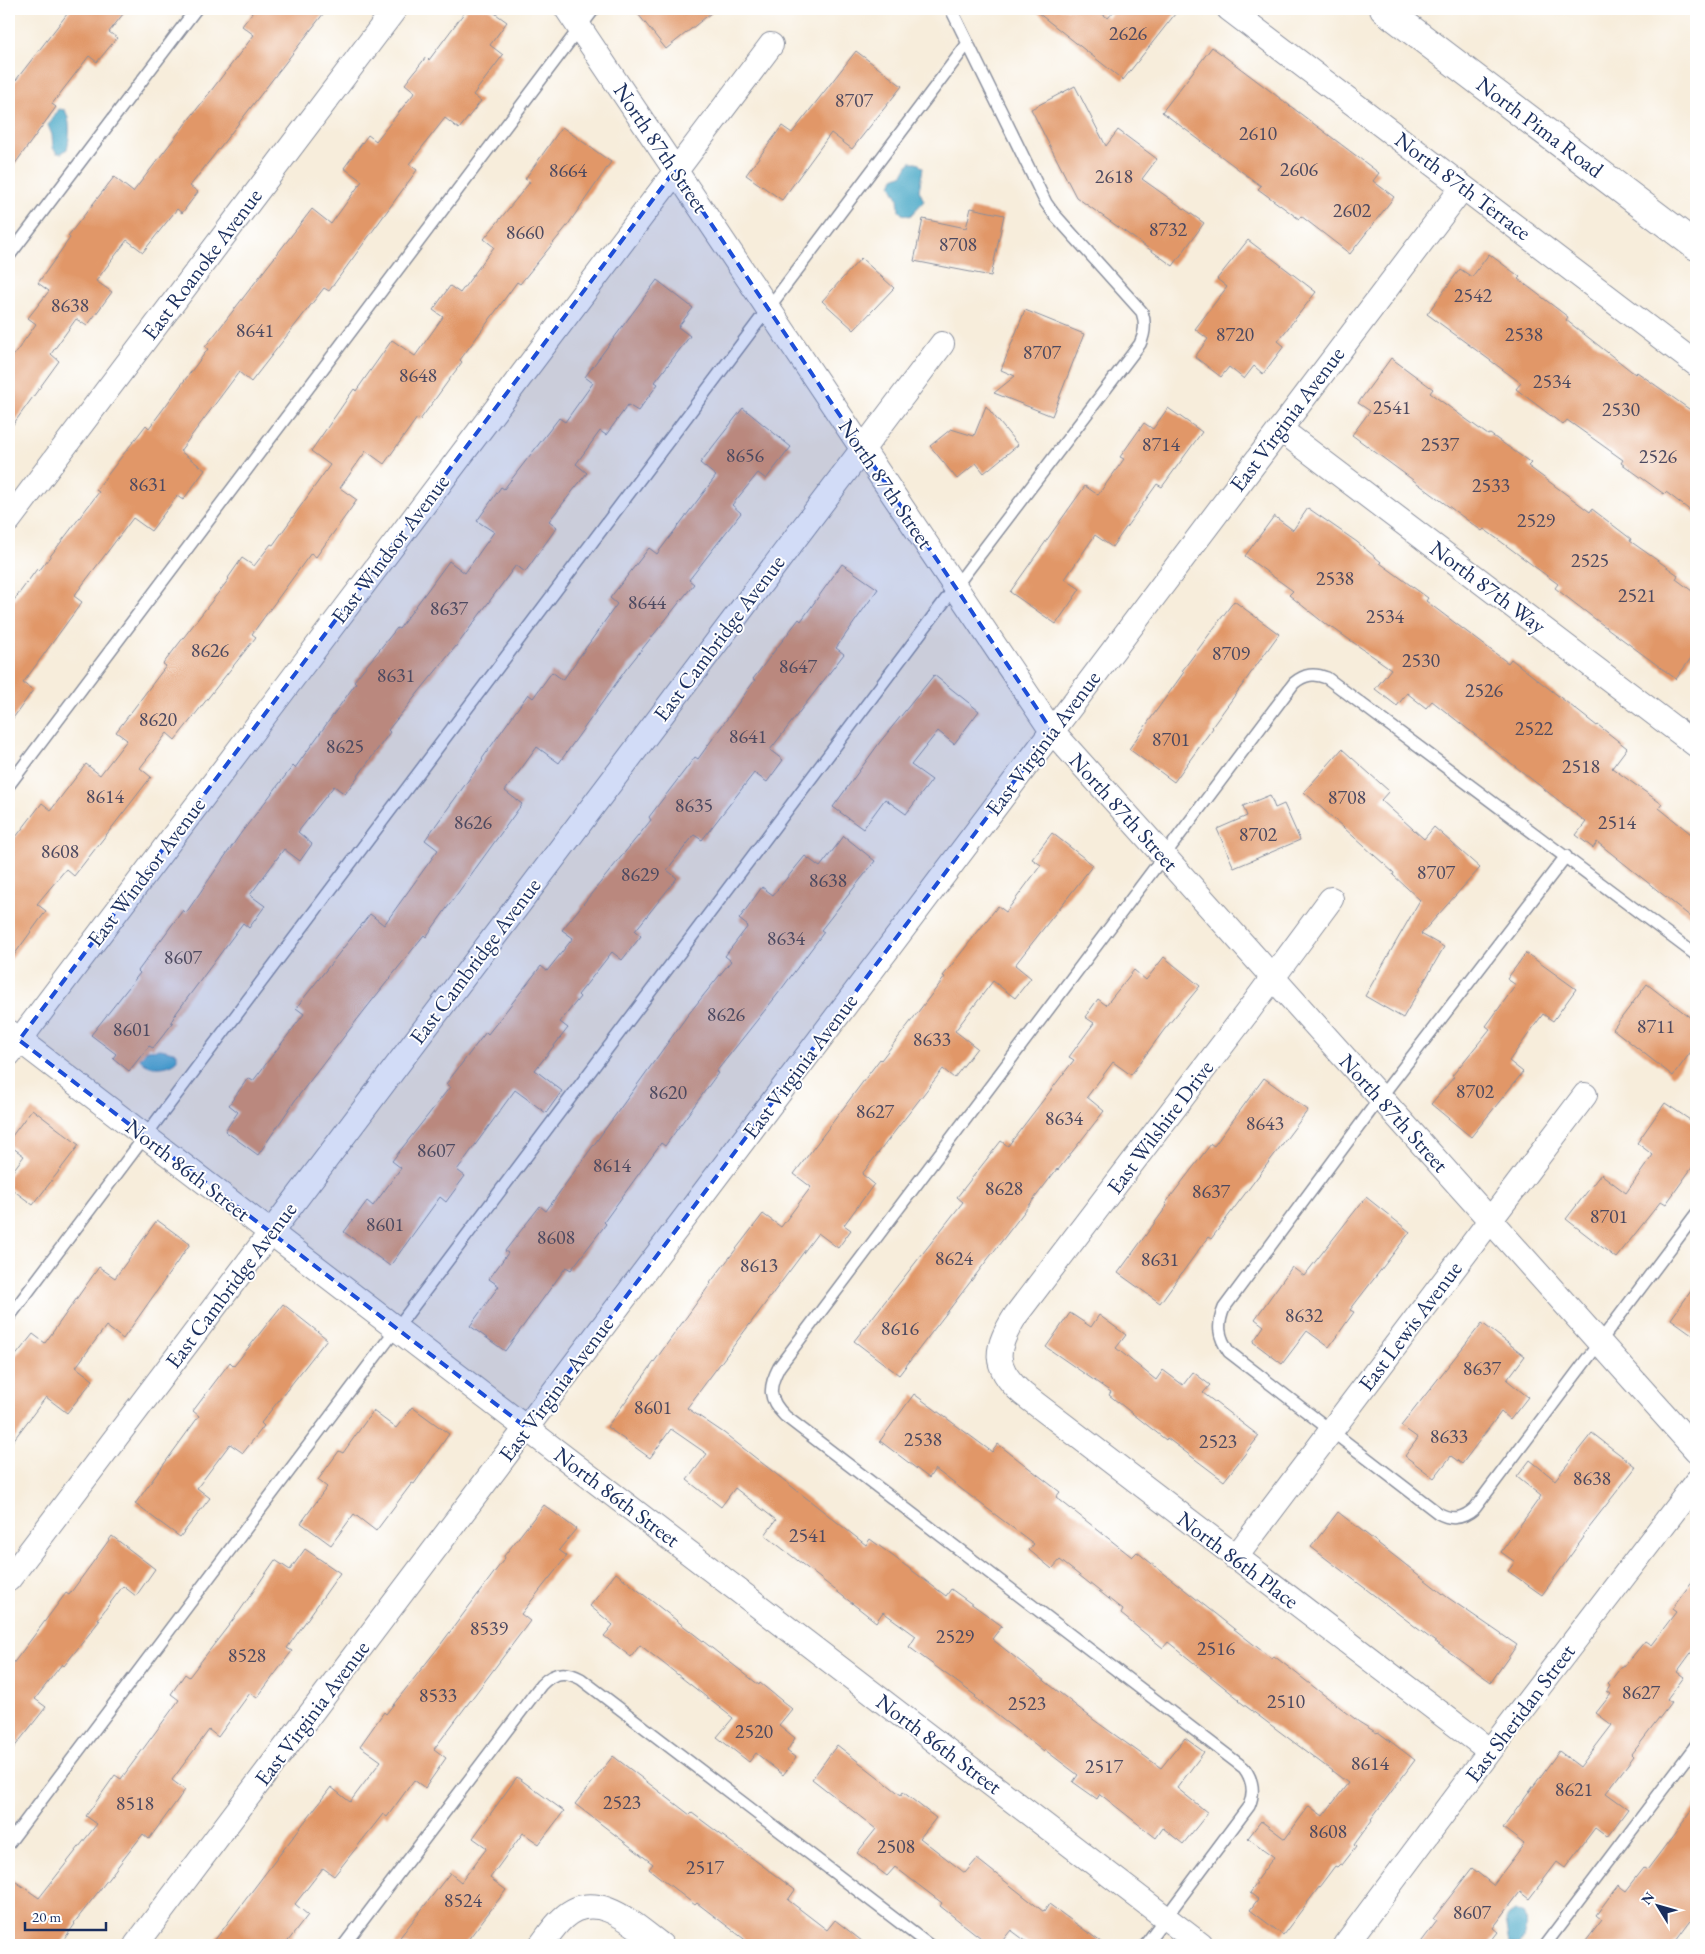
<svg xmlns="http://www.w3.org/2000/svg" width="1705" height="1954" viewBox="0 0 1705 1954" font-family="'EB Garamond',serif">
	<style>
		.water { fill: #47a7c6; stroke: #316b92 }
		.building { fill: #e19768 }
		.lines { fill: none; stroke-linecap: round; stroke-linejoin: round }
		.lane-casing { stroke: #898e9c; stroke-width: 14 }
		.street-casing { stroke: #898e9c; stroke-width: 26 }
		.secondary-casing { stroke: #898e9c; stroke-width: 30 }
		.lane { stroke: #fff; stroke-width: 11 }
		.street { stroke: #fff; stroke-width: 24 }
		.secondary { stroke: #fff; stroke-width: 28 }
		.marked { fill: #1d4ed8; fill-opacity: 0.2; stroke: #1d4ed8; stroke-width: 4; stroke-dasharray: 10 6; stroke-linejoin: round }
		.labels { text-anchor: middle; dominant-baseline: central; stroke-width: 4; stroke-linejoin: round; paint-order: stroke }
		.number-label { font-size: 20px; fill: #4c4960 }
		.street-label { font-size: 22px; fill: #1b2f5e; stroke: #fff }
	</style>
	<rect width="100%" height="100%" fill="#fff"/>
	<filter id="ink" filterUnits="userSpaceOnUse"><feTurbulence type="fractalNoise" baseFrequency=".02" numOctaves="2"/><feDisplacementMap in="SourceGraphic" scale="10" xChannelSelector="R" yChannelSelector="G"/><feConvolveMatrix kernelMatrix="1 2 1 2 8 2 1 2 1" color-interpolation-filters="sRGB"/></filter>
	<filter id="wash" filterUnits="userSpaceOnUse"><feTurbulence type="fractalNoise" baseFrequency=".0096" numOctaves="4" result="noise"/><feDisplacementMap in="SourceGraphic" scale="20" xChannelSelector="R" yChannelSelector="G"/><feGaussianBlur stdDeviation="1.12" result="paint"/><feColorMatrix in="noise" values="0 0 0 0 0 0 0 0 0 0 0 0 0 0 0 0 0 1.4 0 .05"/><feComposite in="paint" operator="in"/></filter>
	<g filter="url(#wash)">
		<rect width="100%" height="100%" fill="#f7eddb"/>
		<path class="water" d="M59 109 65 110C71 121 70 137 67 149L62 153H57L53 148 52 135 48 125Z
			M910 162H917L923 168 919 190 924 201 910 216 902 214 899 211 898 198 891 185 894 178 903 174Z
			M161 1049 177 1053V1061C168 1069 147 1070 140 1059L147 1050Z
			M1515 1911 1523 1913C1528 1921 1525 1938 1520 1945H1510L1506 1919 1509 1915Z"/>
		<g id="blocks">
			<path class="building" d="M71 9H127L109 32 117 38 97 62 89 56 52 104 56 107 9 172V89Z
				M255 9H327L190 186 198 192 182 213 177 209 143 252 127 240 96 281 112 292 87 326 76 319 51 354 59 361 9 430V362L36 324 28 318 49 291 38 283 70 238 68 236 114 177 133 192 254 35 242 26Z
				M467 9H489L507 22 490 45 503 55 473 95 481 101 459 129 445 118 409 164 417 170 329 291 324 288 251 382 239 372 180 451 205 470 183 500 177 496 151 531 133 518 74 596 82 602 23 683 33 690 9 724V607L37 569 39 571 99 492 96 490 146 425 149 428 208 349 205 347 312 209 331 224 362 181 344 168 368 135 376 141 415 92 405 84 426 57 429 60Z
				M634 9H716L666 49Z
				M1033 9H1095L1108 18 1116 9H1179L1123 80Z
				M1212 47 1379 173 1373 181 1394 197 1350 254 1301 216 1299 219 1258 189 1261 186 1162 112Z
				M856 51 902 86 852 149 831 133 782 200 746 175 782 126 792 133Z
				M1075 86 1106 146 1118 130 1157 159 1142 179 1204 223 1173 266 1076 197 1031 109Z
				M562 127 611 162 567 226 520 284 517 282 460 360 462 362 420 420 417 418 384 464 366 451 340 488 357 500 316 557 311 553 252 634 256 637 175 740 167 733 140 768 151 777 103 839 74 876 66 869 37 904 46 911 9 962V846L42 803 51 810 86 764 100 775 127 740 116 732 166 666 163 664 229 579 228 578 242 558 254 566 271 544 273 545 330 465 311 451 354 389 356 391 392 340 415 356 443 317 433 310 450 286 460 293 494 247 484 239 530 182 525 179Z
				M971 208 1004 215 991 276 914 261 923 219 966 228Z
				M1248 240 1316 292 1278 341 1284 346 1263 374 1254 366 1244 379 1229 367 1221 377 1195 357 1208 339 1195 329 1227 287 1217 279Z
				M1489 254 1520 277 1518 279 1568 317 1566 320 1635 374 1637 372 1696 414V515L1666 492 1664 494 1621 463 1623 460 1567 420 1563 425 1516 389 1521 383 1427 314 1460 269 1472 277Z
				M861 258 894 288 854 330 822 301Z
				M657 280 693 308 678 327 690 336 655 382 658 384 638 411 628 405 606 435 600 431 576 464 587 473 549 521 557 527 525 572 516 565 461 640 388 730 390 732 345 794 334 786 298 832 312 844 300 861 284 849 250 895 265 906 249 928 243 923 177 1012 171 1022 173 1023 153 1048 149 1046 129 1071 113 1058 116 1054 91 1035 140 973 138 971 183 910 186 913 241 833 293 766 295 768 356 683 354 681 397 628 399 629 449 561 465 573 494 532 477 521 501 487 504 489 559 418 565 422 593 383 585 377Z
				M1025 310 1084 334 1052 416 994 393 1015 376 1001 370Z
				M1391 358 1433 389 1430 393 1488 435 1490 434 1531 463 1528 466 1590 512 1592 509 1631 539 1630 541 1678 575 1676 579 1696 594V651L1676 679 1599 622 1555 588 1558 584 1484 529 1482 531 1459 514 1352 435 1370 411 1358 403Z
				M986 406 1018 445 984 473 976 463 957 479 930 446 951 429 974 436Z
				M743 408 791 447 766 479 758 473 732 505 741 513 689 580 694 584 627 668 559 763 537 747 505 791 522 804 426 937 424 935 360 1016 296 1099 258 1155 225 1131 238 1112 229 1105 248 1078 253 1081 304 1014 296 1008 370 914 384 925 438 850 425 840 483 760 482 759 528 694 533 698 552 672 563 680 617 604 610 598 649 548 657 554 716 476 700 463Z
				M1168 408 1202 432 1162 487 1157 484 1112 547 1095 535 1065 579 1080 589 1056 624 1010 592 1085 486 1098 495 1124 459 1120 457 1144 423 1153 429Z
				M1308 508 1357 542 1381 562 1380 563 1428 598 1426 601 1508 663 1511 659 1597 726 1598 725 1627 748 1612 768 1662 804 1659 808 1696 838V921L1597 842 1593 848 1576 835 1586 822 1432 701 1426 708 1407 693 1397 706 1375 689 1391 669 1330 626 1329 627 1289 595 1293 591 1245 556 1274 516 1293 530Z
				M842 564 878 589 836 648 844 654 770 750 783 760 767 782 754 773 702 840 694 835 667 870 677 878 635 931 641 936 622 960 612 952 578 995 580 997 560 1022 568 1028 535 1070 562 1091 546 1113 515 1090 457 1170 465 1176 446 1202 440 1197 390 1266 344 1232 367 1201 373 1206 401 1168 392 1161 450 1087 446 1084 486 1032 488 1034 541 966 547 971 573 938 562 930 651 820 649 817 695 757 698 759 755 680 753 679 799 619 801 621Z
				M1234 601 1279 634 1212 727 1213 728 1174 782 1129 749 1184 672 1182 671Z
				M934 675 979 711 954 744 938 731 911 765 932 780 906 814 885 799 863 829 833 807 880 742Z
				M1342 749 1389 791 1381 800 1424 839 1434 827 1480 868 1421 934 1444 947 1403 1018 1365 996 1420 900 1393 875 1394 873 1304 792Z
				M1270 795 1275 808 1284 804 1300 840 1234 868 1217 829 1247 816 1243 806Z
				M1052 833 1093 865 1015 965 1031 978 1015 998 993 981 955 1031 977 1048 954 1078 943 1069 862 1174 874 1184 844 1225 851 1230 838 1248 818 1233 687 1408 724 1433 866 1545 870 1539 946 1596 951 1589 1002 1626 992 1639 1094 1720 1161 1768 1185 1738 1204 1752 1177 1788 1208 1813 1183 1844 1163 1828 1156 1838 1100 1794 1097 1799 1073 1782 1078 1775 1045 1750 1044 1752 975 1698 976 1696 909 1647 916 1636 883 1612 876 1622 765 1535 776 1520 735 1488 721 1507 687 1480 707 1454 671 1429 650 1458 607 1427 711 1283H710L763 1214 781 1227 811 1187 794 1174 880 1059 881 1060 945 977 943 976 998 906 1006 912 1041 865 1032 859Z
				M844 836 875 861 821 930 824 932 777 995 716 1072 718 1073 665 1146 661 1143 604 1222 606 1224 571 1270 566 1267 505 1351 470 1326 499 1286 489 1279 508 1253 505 1251 540 1206 546 1211 687 1016 731 961 725 956 748 926 739 919 762 887 773 895 805 856 820 867Z
				M1526 953 1576 989 1553 1021 1543 1014 1509 1061 1523 1072 1471 1137 1431 1104 1454 1077 1452 1076 1490 1029 1486 1026 1516 985 1507 979Z
				M1164 957 1200 986 1164 1030 1131 1075 1113 1062 1087 1097 1104 1111 1058 1170 1057 1169 899 1375 854 1341 963 1202 957 1197 1001 1141 1008 1146 1074 1060 1069 1057 1094 1023 1085 1017 1098 999 1106 1005 1134 970 1146 980Z
				M1647 984 1696 1022V1045L1673 1076 1613 1029Z
				M1264 1078 1308 1110 1211 1239 1208 1237 1160 1303 1118 1273 1167 1206 1165 1204 1211 1144 1214 1146Z
				M1665 1103 1696 1124V1162L1666 1204 1661 1201 1616 1258 1566 1219 1601 1174 1626 1193 1653 1155 1637 1143Z
				M32 1109 79 1145 33 1205 9 1187V1176L24 1156 9 1145V1140Z
				M1366 1197 1410 1232 1350 1310 1354 1312 1329 1347 1307 1331 1282 1364 1253 1342 1264 1326 1255 1319 1292 1267 1304 1276Z
				M157 1220 190 1244 123 1339 106 1326 76 1367 93 1380 67 1413 46 1397 9 1446V1364L33 1334 45 1343 99 1267 115 1278Z
				M1696 1284V1337L1671 1319Z
				M283 1304 327 1339 261 1423 264 1426 243 1453 230 1444 197 1488 210 1498 180 1537 135 1504 199 1416 193 1411 230 1362 234 1366Z
				M1070 1313 1091 1327 1099 1315 1126 1335 1116 1348 1156 1380 1163 1370 1183 1385 1193 1372 1210 1385 1203 1393 1259 1436 1224 1481 1167 1438 1166 1440 1109 1395 1111 1392 1046 1347Z
				M1482 1323 1525 1356 1507 1380 1528 1397 1510 1420 1501 1412 1462 1464 1451 1456 1434 1478 1405 1456 1418 1438 1401 1426Z
				M914 1394 992 1452 998 1444 1060 1492 1056 1497 1132 1557 1137 1552 1272 1659 1274 1656 1359 1722 1377 1733 1378 1732 1415 1760 1371 1819 1372 1820 1354 1845 1356 1847 1342 1865 1340 1864 1337 1867 1335 1866 1283 1935 1250 1910 1258 1899 1250 1893 1257 1883 1255 1882 1274 1857 1248 1838 1261 1821 1285 1839 1309 1806 1323 1816 1348 1783 1239 1701 1240 1700 1168 1642 1163 1648 1121 1614 1123 1610 1060 1560 1052 1569 1029 1550 1034 1544 935 1469 929 1478 880 1441Z
				M412 1407 449 1434 414 1484 412 1483 376 1531 354 1514 331 1545 301 1523 327 1487 318 1480 339 1451 343 1453 373 1411 396 1428Z
				M1592 1433 1636 1467 1582 1536 1584 1537 1542 1595 1508 1571 1515 1562 1501 1552 1541 1496 1517 1477 1530 1460 1555 1480Z
				M544 1505 576 1529 559 1550 567 1556 521 1614 530 1621 434 1749 446 1758 425 1788 414 1780 387 1817 383 1814 334 1876 323 1868 295 1904 308 1915 285 1945H211L331 1787 350 1802 381 1761 360 1746 384 1712 386 1714 438 1648 505 1558 504 1556Z
				M1338 1512 1447 1597 1517 1645 1491 1682 1430 1638 1311 1547Z
				M112 1536 155 1569 136 1596 123 1586 98 1619 100 1620 64 1666 62 1664 35 1699 46 1707 9 1754V1669L66 1593 69 1595Z
				M305 1549 340 1573 287 1648 292 1651 257 1698 250 1693 218 1737 209 1730 172 1780 185 1790 149 1839 143 1834 74 1923 75 1924 60 1945H9V1877L39 1898 97 1824 86 1816 115 1775 121 1779 179 1700 171 1694 185 1674 189 1677 239 1612 275 1560 290 1570Z
				M616 1573 759 1685 760 1683 792 1709 779 1725 795 1738 787 1751 796 1758 783 1775 756 1753 749 1762 717 1737 733 1718 640 1645 631 1657 604 1636 613 1625 590 1606Z
				M1696 1576V1646L1677 1672 1684 1677 1667 1700 1671 1703 1632 1754 1634 1756 1606 1793 1628 1809 1607 1837 1595 1828 1565 1868 1557 1862 1529 1899 1520 1892 1493 1928 1498 1932 1488 1945H1419L1437 1921 1433 1919 1472 1868 1493 1885 1524 1844 1503 1828 1559 1751 1580 1767 1612 1725 1596 1713 1611 1694 1607 1691 1610 1686 1608 1684 1622 1666 1624 1667 1645 1641 1651 1645 1676 1612 1672 1609Z
				M837 1745 901 1795 903 1792 936 1818 920 1838 965 1873 977 1859 1044 1912 1049 1904 1105 1945H1031L1011 1930 999 1945H990L940 1906 942 1903 895 1867 887 1876 857 1853 876 1829 812 1779Z
				M613 1756 690 1815 692 1813 795 1890 788 1900 827 1930 835 1920 867 1945H752L697 1903 695 1905 649 1869 653 1864 575 1804Z
				M517 1777 564 1811 539 1844 523 1833 490 1878 506 1890 464 1945H394L450 1873 461 1882 487 1848 473 1838Z
				M1696 1805V1914L1673 1945H1583L1602 1920 1596 1915 1618 1885 1626 1891 1644 1868 1647 1870Z"/>
		</g>
	</g>
	<g filter="url(#ink)">
		<use href="#blocks" fill-opacity="0" stroke="#898e9c" stroke-width="1"/>
		<g class="lines">
			<defs>
				<path id="lane" d="M9 256 196 9
					M9 785 594 9
					M1566 856 1380 1098 1224 1308C1217 1325 1218 1336 1229 1352L1438 1513C1452 1521 1463 1519 1475 1508L1696 1214
					M9 1317 968 43
					M9 1843 971 566 1140 344C1145 333 1146 324 1142 312L1054 214 1046 203 951 9
					M344 1945 541 1685C553 1672 565 1670 581 1679L929 1945
					M1145 1945 1249 1806C1255 1792 1253 1780 1244 1768L785 1416C768 1399 768 1388 779 1367L1294 683C1305 674 1314 673 1327 678L1696 955
					M1545 1945 1696 1745"/>
				<path id="street" d="M567 9 1052 731 1696 1450
					M1229 9 1696 364
					M1280 429 1696 745
					M9 520 395 9
					M1331 899 1249 1010 1016 1315C995 1348 991 1366 1023 1394L1490 1751
					M9 1032 1201 1945
					M9 1054 771 45
					M1235 1558 1585 1095
					M9 1579 942 344
					M136 1945 1463 187
					M541 1945C548 1936 554 1926 563 1918 596 1887 634 1925 661 1945
					M1345 1945 1490 1751 1696 1482"/>
				<path id="secondary" d="M1384 9 1696 246"/>
			</defs>
			<use href="#lane" class="lane-casing"/>
			<use href="#street" class="street-casing"/>
			<use href="#secondary" class="secondary-casing"/>
			<use href="#lane" class="lane"/>
			<use href="#street" class="street"/>
			<use href="#secondary" class="secondary"/>
		</g>
	</g>
	<path class="marked" d="M675 170 1052 731 527 1428 19 1040Z"/>
	<g class="labels">
		<g class="number-label">
			<text x="1128" y="33">2626</text>
			<text x="854" y="100">8707</text>
			<text x="1258" y="133">2610</text>
			<text x="1299" y="169">2606</text>
			<text x="568" y="170">8664</text>
			<text x="1114" y="176">2618</text>
			<text x="1352" y="210">2602</text>
			<text x="1168" y="229">8732</text>
			<text x="525" y="232">8660</text>
			<text x="958" y="244">8708</text>
			<text x="1473" y="295">2542</text>
			<text x="70" y="305">8638</text>
			<text x="255" y="330">8641</text>
			<text x="1235" y="334">8720</text>
			<text x="1524" y="334">2538</text>
			<text x="1042" y="352">8707</text>
			<text x="418" y="375">8648</text>
			<text x="1552" y="381">2534</text>
			<text x="1392" y="407">2541</text>
			<text x="1621" y="409">2530</text>
			<text x="1161" y="444">8714</text>
			<text x="1440" y="444">2537</text>
			<text x="745" y="455">8656</text>
			<text x="1658" y="456">2526</text>
			<text x="148" y="484">8631</text>
			<text x="1491" y="485">2533</text>
			<text x="1536" y="520">2529</text>
			<text x="1590" y="560">2525</text>
			<text x="1335" y="578">2538</text>
			<text x="1637" y="595">2521</text>
			<text x="647" y="602">8644</text>
			<text x="449" y="608">8637</text>
			<text x="1385" y="616">2534</text>
			<text x="210" y="650">8626</text>
			<text x="1231" y="653">8709</text>
			<text x="1421" y="660">2530</text>
			<text x="798" y="666">8647</text>
			<text x="396" y="675">8631</text>
			<text x="1484" y="690">2526</text>
			<text x="158" y="719">8620</text>
			<text x="1534" y="728">2522</text>
			<text x="748" y="736">8641</text>
			<text x="1171" y="739">8701</text>
			<text x="345" y="746">8625</text>
			<text x="1581" y="766">2518</text>
			<text x="105" y="796">8614</text>
			<text x="1347" y="797">8708</text>
			<text x="694" y="805">8635</text>
			<text x="473" y="822">8626</text>
			<text x="1617" y="822">2514</text>
			<text x="1258" y="834">8702</text>
			<text x="60" y="851">8608</text>
			<text x="1436" y="872">8707</text>
			<text x="640" y="874">8629</text>
			<text x="828" y="880">8638</text>
			<text x="786" y="938">8634</text>
			<text x="183" y="957">8607</text>
			<text x="726" y="1014">8626</text>
			<text x="1656" y="1026">8711</text>
			<text x="132" y="1029">8601</text>
			<text x="932" y="1039">8633</text>
			<text x="1475" y="1091">8702</text>
			<text x="668" y="1092">8620</text>
			<text x="875" y="1111">8627</text>
			<text x="1064" y="1118">8634</text>
			<text x="1265" y="1123">8643</text>
			<text x="436" y="1150">8607</text>
			<text x="612" y="1165">8614</text>
			<text x="1004" y="1188">8628</text>
			<text x="1211" y="1191">8637</text>
			<text x="1609" y="1216">8701</text>
			<text x="385" y="1224">8601</text>
			<text x="556" y="1237">8608</text>
			<text x="954" y="1258">8624</text>
			<text x="1160" y="1259">8631</text>
			<text x="759" y="1265">8613</text>
			<text x="1304" y="1315">8632</text>
			<text x="900" y="1328">8616</text>
			<text x="1482" y="1368">8637</text>
			<text x="653" y="1407">8601</text>
			<text x="1449" y="1436">8633</text>
			<text x="923" y="1439">2538</text>
			<text x="1218" y="1441">2523</text>
			<text x="1592" y="1478">8638</text>
			<text x="808" y="1535">2541</text>
			<text x="489" y="1628">8539</text>
			<text x="955" y="1636">2529</text>
			<text x="1216" y="1648">2516</text>
			<text x="247" y="1655">8528</text>
			<text x="1641" y="1692">8627</text>
			<text x="438" y="1695">8533</text>
			<text x="1286" y="1701">2510</text>
			<text x="1027" y="1703">2523</text>
			<text x="754" y="1731">2520</text>
			<text x="1370" y="1763">8614</text>
			<text x="1104" y="1766">2517</text>
			<text x="1574" y="1789">8621</text>
			<text x="622" y="1802">2523</text>
			<text x="135" y="1803">8518</text>
			<text x="1328" y="1831">8608</text>
			<text x="896" y="1846">2508</text>
			<text x="705" y="1867">2517</text>
			<text x="463" y="1900">8524</text>
			<text x="1472" y="1912">8607</text>
		</g>
		<g class="street-label">
			<text transform="translate(1540 127) rotate(37)">North Pima Road</text>
			<text transform="translate(661 148) rotate(56)">North 87th Street</text>
			<text transform="translate(1463 186) rotate(37)">North 87th Terrace</text>
			<text transform="translate(202 264) rotate(-53)">East Roanoke Avenue</text>
			<text transform="translate(1287 419) rotate(-53)">East Virginia Avenue</text>
			<text transform="translate(886 484) rotate(56)">North 87th Street</text>
			<text transform="translate(390 549) rotate(-53)">East Windsor Avenue</text>
			<text transform="translate(1488 587) rotate(37)">North 87th Way</text>
			<text transform="translate(719 638) rotate(-53)">East Cambridge Avenue</text>
			<text transform="translate(1043 743) rotate(-53)">East Virginia Avenue</text>
			<text transform="translate(1124 812) rotate(48)">North 87th Street</text>
			<text transform="translate(146 872) rotate(-53)">East Windsor Avenue</text>
			<text transform="translate(475 961) rotate(-53)">East Cambridge Avenue</text>
			<text transform="translate(800 1066) rotate(-53)">East Virginia Avenue</text>
			<text transform="translate(1394 1113) rotate(48)">North 87th Street</text>
			<text transform="translate(1160 1127) rotate(-53)">East Wilshire Drive</text>
			<text transform="translate(188 1170) rotate(38)">North 86th Street</text>
			<text transform="translate(231 1285) rotate(-53)">East Cambridge Avenue</text>
			<text transform="translate(1410 1326) rotate(-53)">East Lewis Avenue</text>
			<text transform="translate(556 1389) rotate(-53)">East Virginia Avenue</text>
			<text transform="translate(617 1497) rotate(37)">North 86th Street</text>
			<text transform="translate(1238 1560) rotate(37)">North 86th Place</text>
			<text transform="translate(312 1713) rotate(-53)">East Virginia Avenue</text>
			<text transform="translate(1520 1713) rotate(-53)">East Sheridan Street</text>
			<text transform="translate(939 1744) rotate(37)">North 86th Street</text>
		</g>
	</g>
	<rect width="1705" height="1954" fill="none" stroke="#fff" stroke-width="30"/>
	<g transform="translate(1658 1906) rotate(307)" stroke="#ffffff" stroke-width="4" paint-order="stroke">
	<path d="M0-4L9 19L0 12L-9 19Z" fill="#1b2f5e"/>
	<text y="-8" font-size="14" font-weight="bold" text-anchor="middle" fill="#1b2f5e">N</text>
	</g>
	<path d="M25 1922v8h81v-8" fill="none" stroke="#1b2f5e" stroke-width="2.5"/>
	<text x="32" y="1922" font-size="15" fill="#1b2f5e" stroke="#ffffff" stroke-width="4" paint-order="stroke">20 m</text>
</svg>
